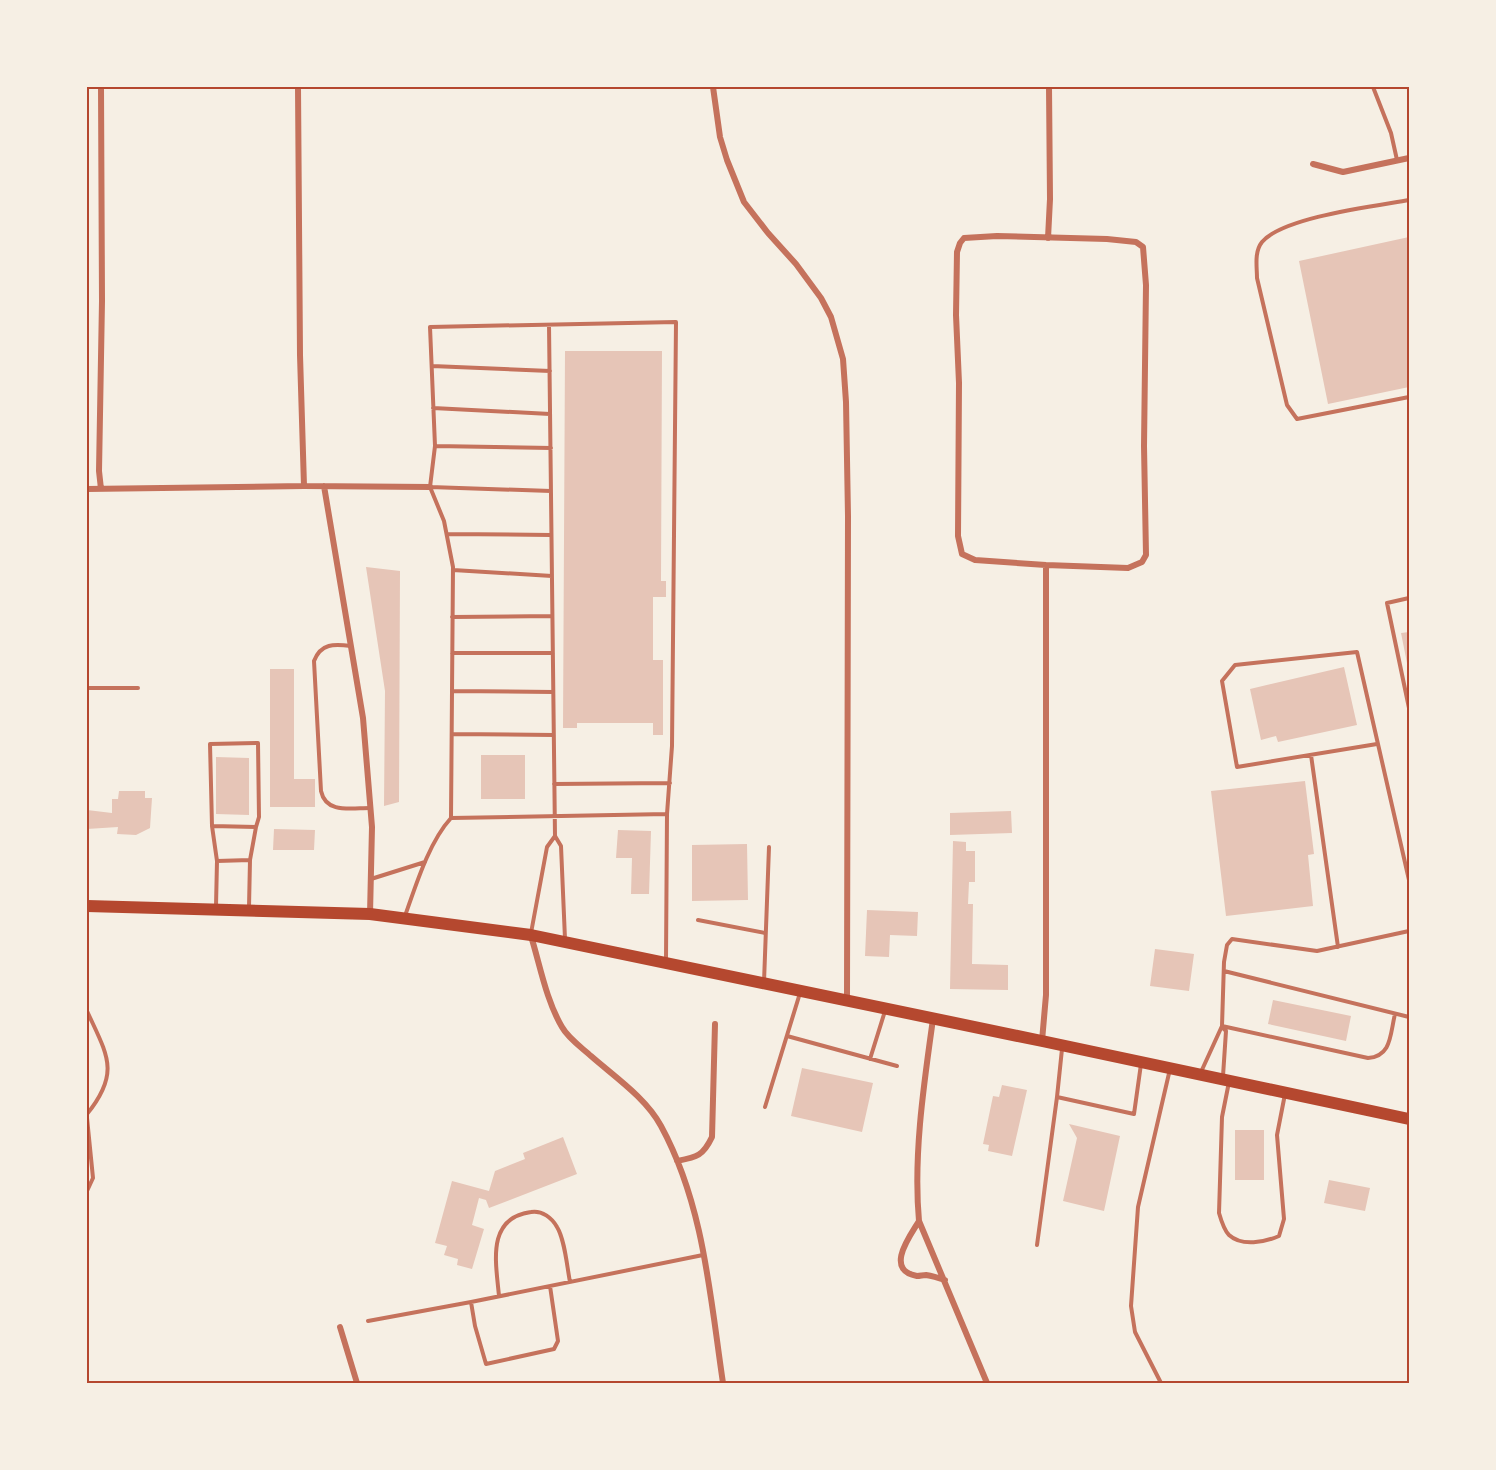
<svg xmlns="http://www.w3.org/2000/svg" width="1496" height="1470" viewBox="0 0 1496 1470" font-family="'Space Grotesk',sans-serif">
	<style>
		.building { fill: #e6c5b7 }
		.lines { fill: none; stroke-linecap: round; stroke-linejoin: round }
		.service { stroke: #c5725c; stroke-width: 4 }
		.minor { stroke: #c5725c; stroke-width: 6 }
		.trunk { stroke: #b5482f; stroke-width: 12 }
		.neatline { fill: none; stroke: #b5482f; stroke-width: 2 }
	</style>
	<rect width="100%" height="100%" fill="#f6efe4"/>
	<path class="building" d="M1409 237V387L1328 404 1299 261Z
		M565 351H662L661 581H666V597H653V660H663V735H653V723H577V728H563Z
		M366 567 400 571 399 802 384 806 385 691Z
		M1409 632V667L1408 668 1401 633Z
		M1344 667 1357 725 1278 742 1276 736 1261 740 1250 689Z
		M270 669H294V779H315V807H270Z
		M481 755H525V799H481Z
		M216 757 249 758V815L216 814Z
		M1305 781 1314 854 1308 855 1313 906 1226 916 1211 791Z
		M119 791H145V798H152L150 828 136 835 117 834 118 827 87 829V810L112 813V799H118Z
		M1011 811 1012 833 950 835V813Z
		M274 829 315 830 314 850H273Z
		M618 830 651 831 649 894H631L632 858H616Z
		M953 841 966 842V851H975V882H969L968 904H973L972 964 1008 965V990L950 989Z
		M747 844 748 900 692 901V845Z
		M867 910 918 912 917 936 890 935 889 957 865 956Z
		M1155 949 1194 954 1189 991 1150 986Z
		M1273 1000 1351 1016 1346 1041 1268 1024Z
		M802 1068 873 1083 862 1132 791 1116Z
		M1002 1085 1027 1090 1012 1156 988 1151 989 1145 983 1144 993 1096 999 1097Z
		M1069 1124 1120 1136 1104 1211 1063 1201 1077 1138Z
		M1235 1130H1264V1180H1235Z
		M563 1137 577 1174 489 1208 486 1200 479 1198 472 1225 484 1229 472 1269 457 1265 458 1259 444 1255 447 1246 435 1243 452 1181 489 1191 495 1171 525 1159 523 1153Z
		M1329 1180 1370 1188 1365 1211 1324 1203Z"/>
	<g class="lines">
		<path class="service" d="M1373 87 1391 133 1397 160
			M1409 200C1375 206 1283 217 1262 242 1254 252 1257 267 1257 278L1287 405 1297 419 1409 397
			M549 325 555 836 561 846 565 939
			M432 366 550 371
			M433 408 550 414
			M435 446 551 448
			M430 487 551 491
			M447 534 551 535
			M453 570 552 576
			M1409 598 1387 603 1409 708
			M452 617 552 616
			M351 646C334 644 321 643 314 661L321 791C326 814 351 808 370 808
			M452 653H553
			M87 688H138
			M452 691 553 692
			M452 734 554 735
			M1377 744 1237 767 1222 681 1235 665 1357 652 1409 880
			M1311 755 1338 947
			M554 784 670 783
			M451 818 453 567 444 521 430 487 435 446 430 327 676 322 672 746 667 814
			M212 826 210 744 258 743 259 817 256 827
			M217 861 212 826 256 827 250 860
			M371 879 425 862
			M216 906 217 861 250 860 249 907
			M405 916C416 885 429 842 451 818L667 814 666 959
			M698 920 765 933
			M531 933 547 847 555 836
			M1224 971 1409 1017
			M764 982 769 847
			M87 1011C107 1055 121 1072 87 1114
			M1222 1026 1368 1058C1392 1056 1390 1034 1395 1014
			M1223 1028 1226 1031 1223 1076
			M787 1036 897 1066
			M1062 1049 1057 1097 1134 1114 1141 1064
			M870 1059 885 1011
			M1201 1072 1222 1026 1224 962 1227 945 1232 939 1317 951 1409 931
			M1229 1082 1222 1117 1219 1213C1221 1220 1224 1230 1229 1235 1242 1247 1265 1242 1279 1236L1284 1219 1277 1135 1285 1094
			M765 1107 800 993
			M87 1118 93 1178 87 1191
			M1037 1245 1057 1097
			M499 1296C496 1263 486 1218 531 1212 542 1210 552 1218 557 1227 565 1240 567 1267 570 1282
			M471 1302 475 1326 486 1364 554 1349 558 1341 550 1286
			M368 1321 471 1302 703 1255
			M1161 1383 1135 1332 1131 1306 1138 1207 1170 1069"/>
		<path class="minor" d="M298 87 300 355 304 486
			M713 87 720 137 727 160 744 202 768 233 796 264 821 298 831 317 843 359 846 402 848 516 847 1000
			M1313 164 1343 172 1409 158
			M997 236 1107 239 1136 242 1143 247 1146 285 1144 446 1146 555 1142 562 1128 568 1046 565 975 560 962 554 958 536 959 383 956 315 957 252 960 243 964 238Z
			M1048 238 1050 199 1049 87
			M324 486 363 718 372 827 370 914
			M87 489 304 486 430 487
			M101 489 99 471 102 301 101 87
			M531 936C540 965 546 1000 562 1027 568 1038 581 1047 591 1056 615 1077 646 1098 661 1126 704 1205 710 1296 723 1383
			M933 1019C924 1083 913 1156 919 1221L987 1383
			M1042 1041 1046 995V565
			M677 1161C697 1157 703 1156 712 1137L715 1024
			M919 1221C910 1236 884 1270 917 1276 920 1276 923 1275 926 1275 932 1276 939 1278 945 1280
			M340 1327 357 1383"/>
		<path class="trunk" d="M87 906 370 914 531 935 1042 1041 1409 1119"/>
	</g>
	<rect width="1496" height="1470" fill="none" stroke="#f6efe4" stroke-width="177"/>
	<rect x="88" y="88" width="1320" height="1294" class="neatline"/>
</svg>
